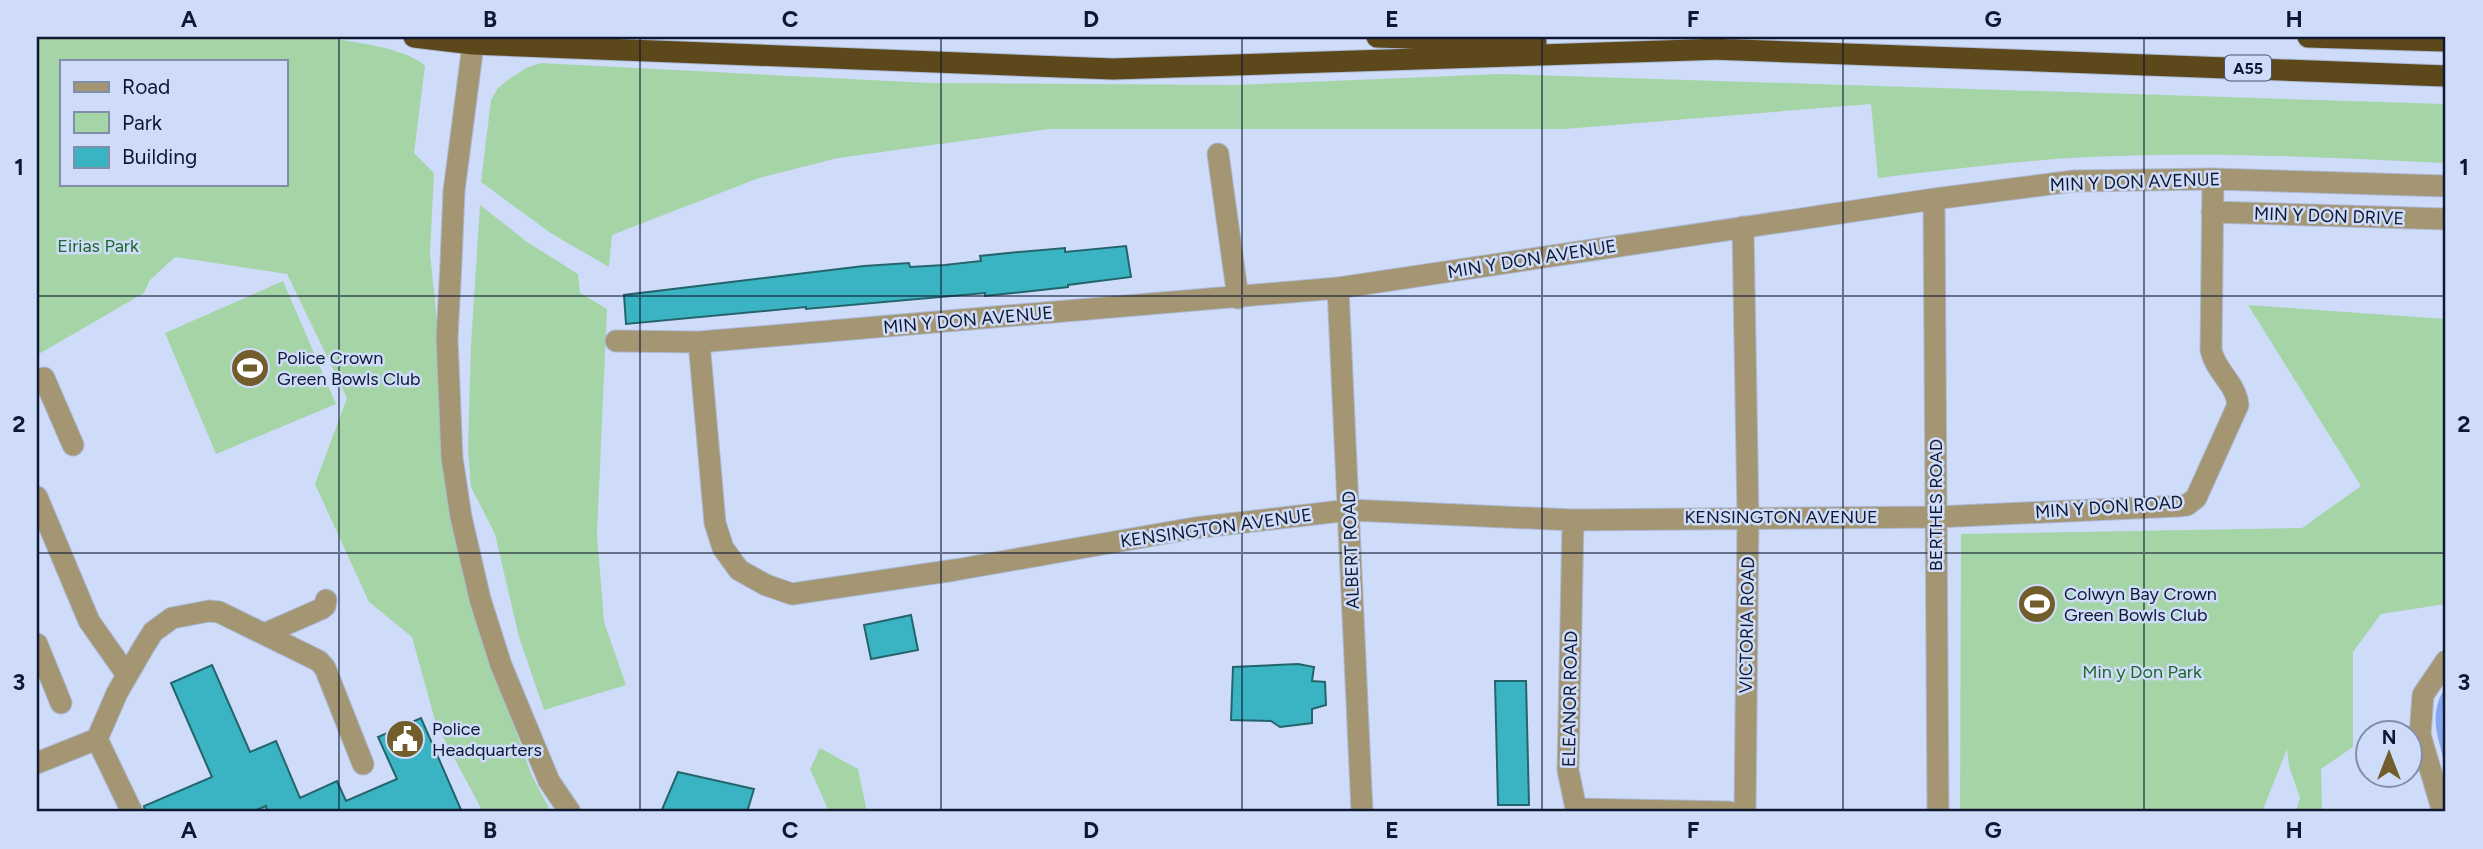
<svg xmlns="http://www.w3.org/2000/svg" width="2483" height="849" viewBox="0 0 2483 849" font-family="Figtree,sans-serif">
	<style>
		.green { fill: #a5d5a7; fill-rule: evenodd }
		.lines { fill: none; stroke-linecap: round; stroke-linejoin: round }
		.stream { stroke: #85a5ef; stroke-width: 7 }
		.building { fill: #3ab4c2; stroke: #26646b; stroke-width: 2 }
		.minor-casing { stroke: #abb9d5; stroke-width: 23 }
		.highway-casing { stroke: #abb9d5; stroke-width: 23 }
		.minor { stroke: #a59673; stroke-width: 21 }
		.highway { stroke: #5c481a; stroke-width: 21 }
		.grid { fill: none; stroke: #0e1832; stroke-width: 2; stroke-opacity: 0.55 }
		.labels { text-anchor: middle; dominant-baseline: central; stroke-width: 5; stroke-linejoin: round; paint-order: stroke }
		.shield { fill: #cedcf9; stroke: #48536e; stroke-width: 2 }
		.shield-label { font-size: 16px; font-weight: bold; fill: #0e1832 }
		.street-label { font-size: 18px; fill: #0e1832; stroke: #cedcf9 }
		.park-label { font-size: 18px; fill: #21672c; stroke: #cedcf9 }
		.poi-label { font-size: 18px; fill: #0e1832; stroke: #cedcf9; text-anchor: start }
		.neatline { fill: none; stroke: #0e1832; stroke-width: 2.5 }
		.grid-label { font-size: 23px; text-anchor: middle; font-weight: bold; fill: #0e1832 }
	</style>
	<rect width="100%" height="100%" fill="#cedcf9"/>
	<path class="green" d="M37 37H320C347 41 406 47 425 66L414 153 434 173 430 253 444 388 491 663 532 776 551 812H483L436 724 412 637 369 602 315 484 347 398 287 274 175 257 150 280 144 293 37 355ZM61 61H285V184H61Z
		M540 63 928 83 1236 85 1500 74 2446 104V163C2336 158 2227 152 2117 156 2037 158 1957 169 1878 178L1871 104 1565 129H1049L838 158 759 178 612 235 609 267 552 234 481 182 491 100 498 88 509 79 528 67Z
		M480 205 527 242 578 274 580 293 607 309 597 534 604 622 626 685 544 710 519 637 495 534 471 487 468 449 471 345Z
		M283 281 336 404 216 454 165 333Z
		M2248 305 2446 319V604L2381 614 2353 652V747L2321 769 2322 812H2296L2300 798 2289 766 2287 749 2262 812H1960L1961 534 2302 528 2361 486Z
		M820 748 858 769 867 812H824L827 807 810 769Z"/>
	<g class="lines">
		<path class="stream" d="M2446 693C2434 715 2440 732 2446 755"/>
	</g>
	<path class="building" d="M1126 246 1131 277 1068 285V287L985 296V293L806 309V307L626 324 624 295 864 266 909 263 910 267 945 265 981 261 980 256 1019 252 1065 248V252Z
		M911 615 918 650 871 659 864 625Z
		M1298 664 1314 667 1312 681 1325 682 1326 705 1312 709V723L1280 727 1271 721 1231 720 1233 667Z
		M212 665 250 752 276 741 300 798 337 781 346 801 397 779 378 737 421 718 462 812H267L266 806 252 812H145L144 806 212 777 171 683Z
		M1495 681H1526L1529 805H1498Z
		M678 772 754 789 747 812H661Z"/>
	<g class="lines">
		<defs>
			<path id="minor" d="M474 37 454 191 451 263 447 338 452 458 461 517 480 599 501 665 549 781 570 812
				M1218 154 1238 298
				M1934 199 1938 812
				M2212 212 2446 219
				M1743 227 1748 517 1745 812
				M1338 288 1362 812
				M616 341 699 342 1338 288 1934 199 2074 181 2213 179 2446 186
				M699 342 715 523 723 548 739 570 766 585 792 594 955 570 1194 528 1350 510 1573 520 1937 517 2178 506 2187 505 2196 498 2238 405C2236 383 2215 371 2211 350L2213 179
				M37 381 44 378 73 445
				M37 497 89 621 127 675
				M1573 520 1568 770 1576 809 1729 812
				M264 634 321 609 325 606 326 600
				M37 644 61 703
				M97 739 117 693 143 648 153 632 172 618 209 611 219 612 319 661 325 668 363 764
				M37 763 97 739 132 812
				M2443 812 2420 735 2423 695 2446 661"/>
			<path id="highway" d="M414 37 473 44 1113 69 1723 49
				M1377 37 1536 42
				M2308 37 2446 41
				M1711 49 2446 76"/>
		</defs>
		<use href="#minor" class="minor-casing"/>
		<use href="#highway" class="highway-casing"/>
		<use href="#minor" class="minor"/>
		<use href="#highway" class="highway"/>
	</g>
	<path class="grid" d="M339 37V812M640 37V812M941 37V812M1242 37V812M1542 37V812M1843 37V812M2144 37V812M37 296H2446M37 553H2446"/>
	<defs>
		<symbol id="stadium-disc" viewBox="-11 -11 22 22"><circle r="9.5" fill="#725d2c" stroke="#cedcf9"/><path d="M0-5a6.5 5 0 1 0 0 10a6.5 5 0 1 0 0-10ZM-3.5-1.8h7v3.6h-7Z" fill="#fff"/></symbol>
		<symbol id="civic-disc" viewBox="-11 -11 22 22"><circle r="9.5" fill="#725d2c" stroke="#cedcf9"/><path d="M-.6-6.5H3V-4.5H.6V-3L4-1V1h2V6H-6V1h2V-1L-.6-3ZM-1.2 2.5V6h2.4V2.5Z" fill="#fff"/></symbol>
	</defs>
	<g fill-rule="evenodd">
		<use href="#stadium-disc" x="228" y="346" width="44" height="44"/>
		<use href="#stadium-disc" x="2015" y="582" width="44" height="44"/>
		<use href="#civic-disc" x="383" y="717" width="44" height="44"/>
	</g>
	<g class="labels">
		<rect class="shield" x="2225" y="55.5" width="46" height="25" rx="5"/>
		<g class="shield-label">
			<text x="2248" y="68">A55</text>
		</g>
		<g class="street-label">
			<text transform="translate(2135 182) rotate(-2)">MIN Y DON AVENUE</text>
			<text transform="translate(2329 216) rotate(2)">MIN Y DON DRIVE</text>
			<text transform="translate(1532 259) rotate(-9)">MIN Y DON AVENUE</text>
			<text transform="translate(968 320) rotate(-5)">MIN Y DON AVENUE</text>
			<text transform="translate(1936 505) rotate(-90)">BERTHES ROAD</text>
			<text transform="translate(2109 507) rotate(-4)">MIN Y DON ROAD</text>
			<text x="1781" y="517">KENSINGTON AVENUE</text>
			<text transform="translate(1216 528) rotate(-8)">KENSINGTON AVENUE</text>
			<text transform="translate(1351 550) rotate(-92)">ALBERT ROAD</text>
			<text transform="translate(1747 625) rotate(-89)">VICTORIA ROAD</text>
			<text transform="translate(1570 699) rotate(-89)">ELEANOR ROAD</text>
		</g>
		<g class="park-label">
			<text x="98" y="246">Eirias Park</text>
			<text x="2142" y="672">Min y Don Park</text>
		</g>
		<g class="poi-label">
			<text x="277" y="358">Police Crown<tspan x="277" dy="21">Green Bowls Club</tspan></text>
			<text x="2064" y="594">Colwyn Bay Crown<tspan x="2064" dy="21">Green Bowls Club</tspan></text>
			<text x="432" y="729">Police<tspan x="432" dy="21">Headquarters</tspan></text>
		</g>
	</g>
	<rect width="2483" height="849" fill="none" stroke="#cedcf9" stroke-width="77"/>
	<rect x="60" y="60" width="228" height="126" fill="#cedcf9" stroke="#818ea9" stroke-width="2"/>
	<rect x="74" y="82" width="35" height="10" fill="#a59673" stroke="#818ea9" stroke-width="2"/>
	<text x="122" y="94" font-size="21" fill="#0e1832">Road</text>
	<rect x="74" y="112" width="35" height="21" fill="#a5d5a7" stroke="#818ea9" stroke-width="2"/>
	<text x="122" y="130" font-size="21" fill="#0e1832">Park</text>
	<rect x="74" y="147" width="35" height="21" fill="#3ab4c2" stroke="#818ea9" stroke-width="2"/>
	<text x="122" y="164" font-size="21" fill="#0e1832">Building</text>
	<g transform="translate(2389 754)"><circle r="33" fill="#cedcf9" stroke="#818ea9" stroke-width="2"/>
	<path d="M0-5L12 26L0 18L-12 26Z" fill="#725d2c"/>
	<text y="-10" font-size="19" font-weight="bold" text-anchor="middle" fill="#0e1832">N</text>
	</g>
	<rect x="38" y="38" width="2406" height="772" class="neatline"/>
	<g class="grid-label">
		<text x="189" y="27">A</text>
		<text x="490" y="27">B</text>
		<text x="790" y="27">C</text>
		<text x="1091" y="27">D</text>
		<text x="1392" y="27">E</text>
		<text x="1693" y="27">F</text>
		<text x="1993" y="27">G</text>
		<text x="2294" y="27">H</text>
		<text x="19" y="175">1</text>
		<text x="2464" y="175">1</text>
		<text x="19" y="432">2</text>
		<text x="2464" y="432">2</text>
		<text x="19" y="690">3</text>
		<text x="2464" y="690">3</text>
		<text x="189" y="838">A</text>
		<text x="490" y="838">B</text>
		<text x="790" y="838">C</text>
		<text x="1091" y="838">D</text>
		<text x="1392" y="838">E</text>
		<text x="1693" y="838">F</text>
		<text x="1993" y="838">G</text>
		<text x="2294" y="838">H</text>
	</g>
</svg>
